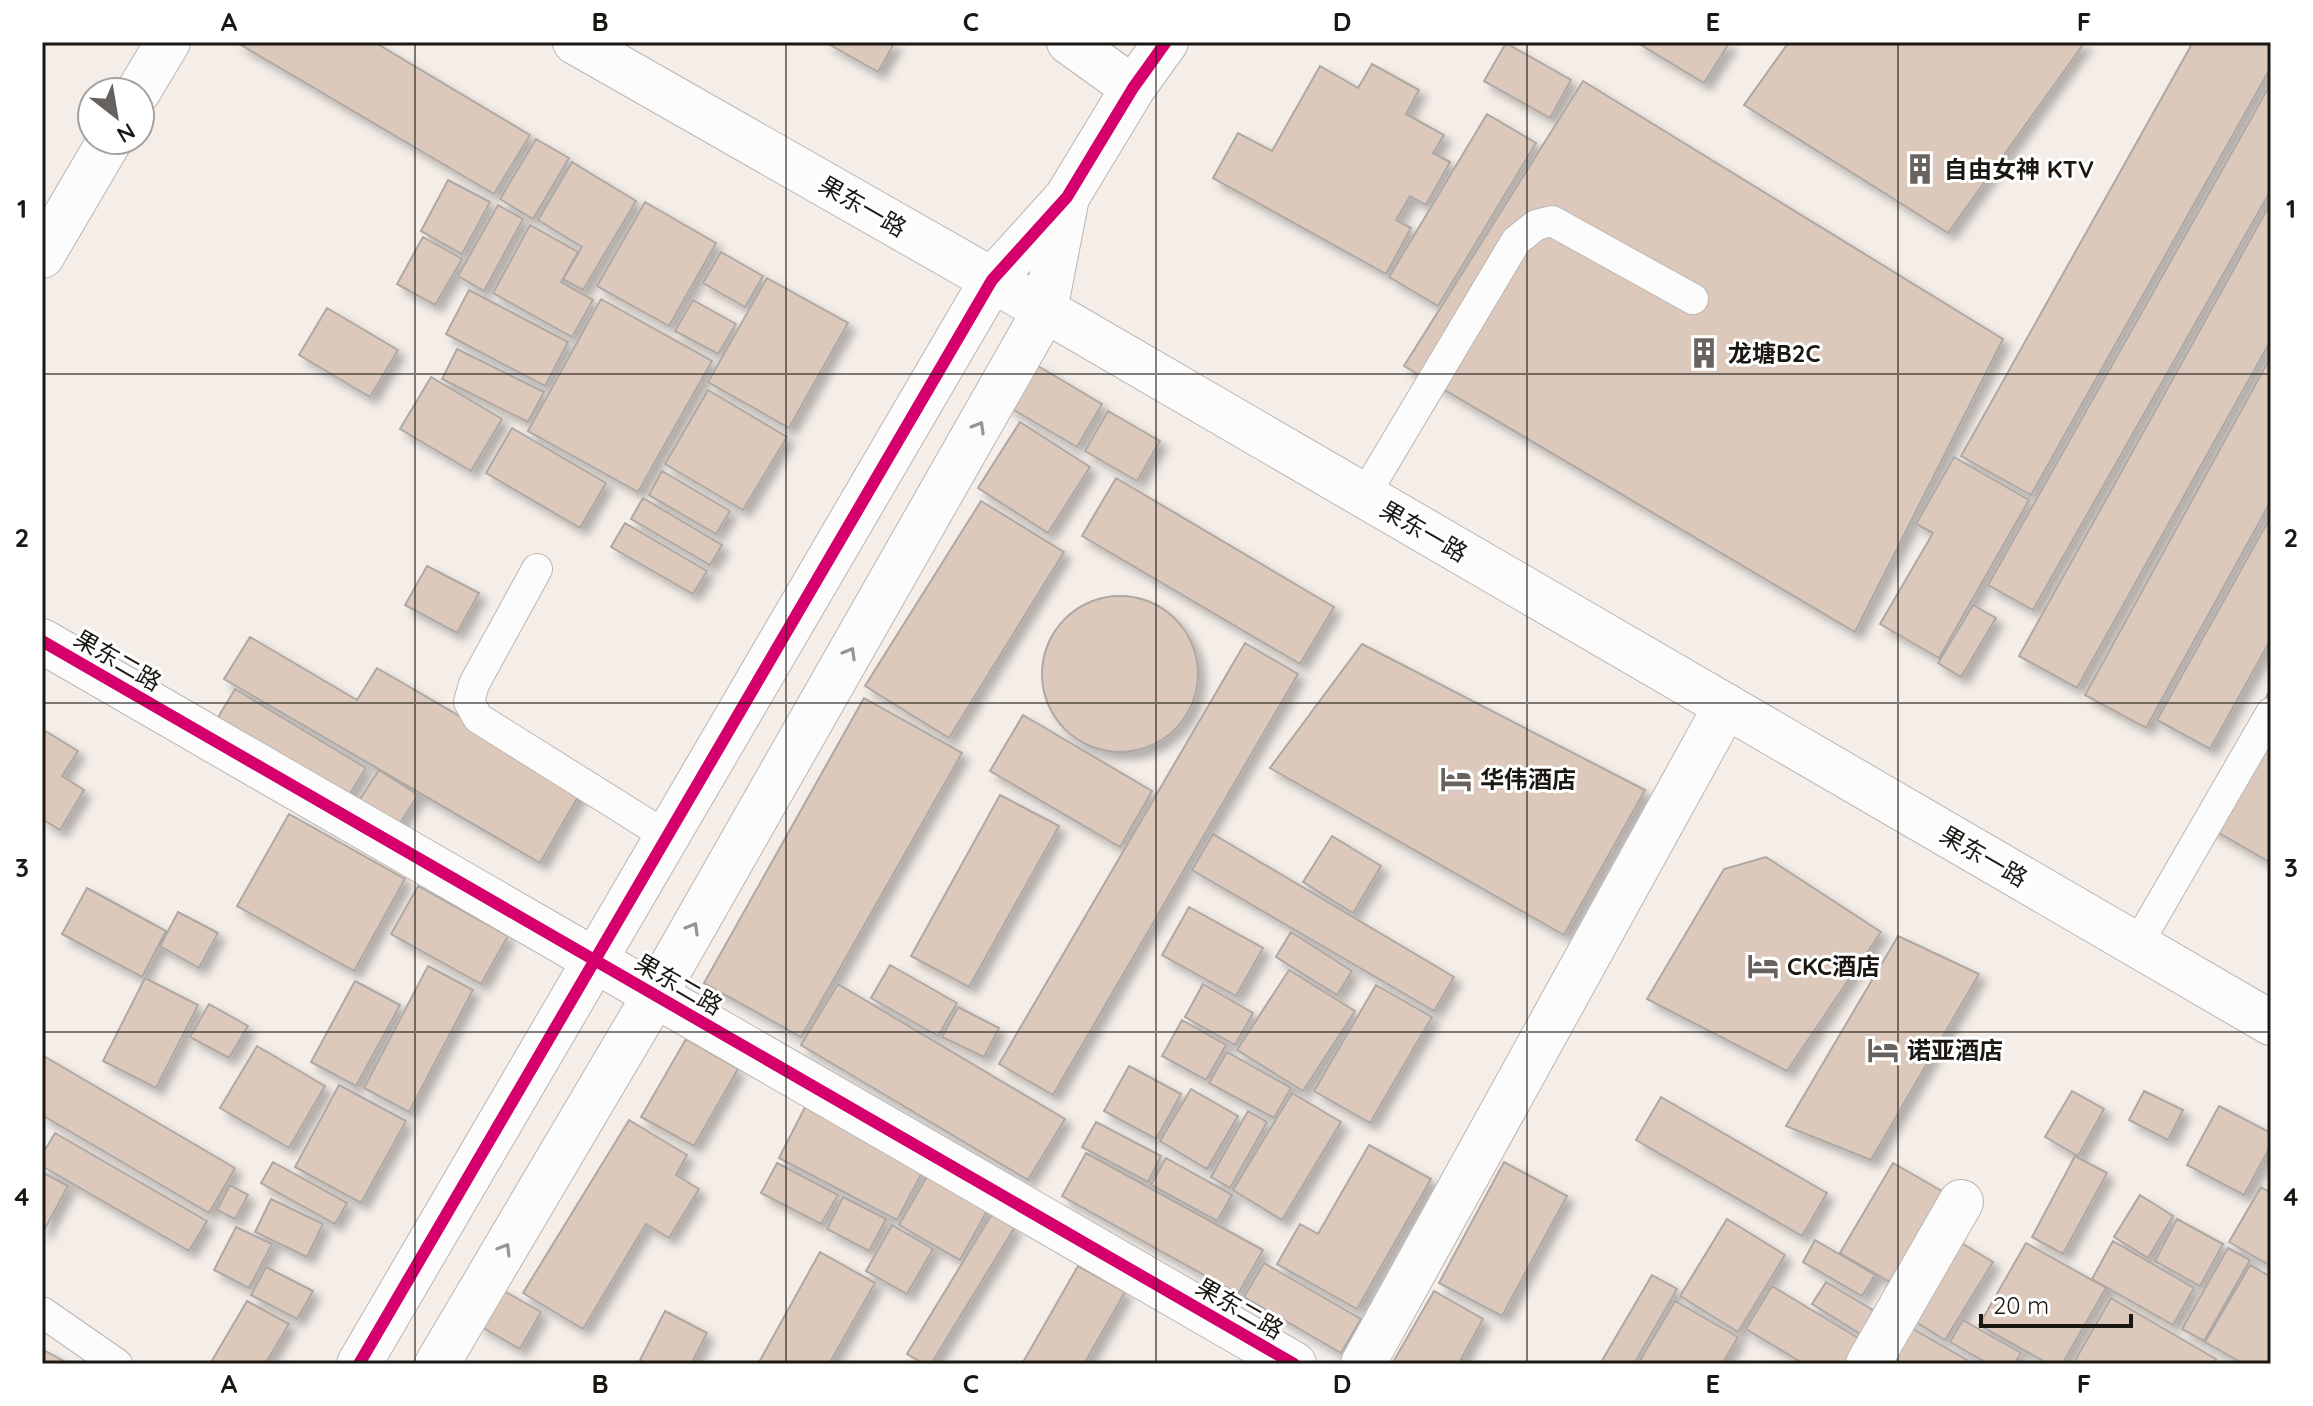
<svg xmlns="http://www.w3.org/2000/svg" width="2313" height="1406" viewBox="0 0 2313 1406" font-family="Quicksand,'Noto Sans SC',sans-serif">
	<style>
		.building { fill: #ddc9bb; stroke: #aea8a5; stroke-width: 2; filter: url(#shadow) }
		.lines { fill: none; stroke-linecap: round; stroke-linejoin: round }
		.lane-casing { stroke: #bbb6b2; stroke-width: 32 }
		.street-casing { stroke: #bbb6b2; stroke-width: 46 }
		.secondary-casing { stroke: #bbb6b2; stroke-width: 46 }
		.lane { stroke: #fdfcfc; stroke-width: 30 }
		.street { stroke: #fdfcfc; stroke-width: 44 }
		.secondary { stroke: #fdfcfc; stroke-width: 44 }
		.cycleway-casing { stroke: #fff; stroke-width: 17 }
		.cycleway { stroke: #d6006c; stroke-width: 12 }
		.oneway { stroke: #979593 }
		.grid { fill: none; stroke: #1b1713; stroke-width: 2; stroke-opacity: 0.55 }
		.labels { text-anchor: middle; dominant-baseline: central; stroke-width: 6; stroke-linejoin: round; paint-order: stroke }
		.poi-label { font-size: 24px; font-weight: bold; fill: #1b1713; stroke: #fff; text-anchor: start }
		.street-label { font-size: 24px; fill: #1b1713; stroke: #fff }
		.neatline { fill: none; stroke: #1b1713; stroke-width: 3 }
		.grid-label { font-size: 26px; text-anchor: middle; font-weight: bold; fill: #1b1713 }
	</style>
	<defs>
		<filter id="shadow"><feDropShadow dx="7" dy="7" stdDeviation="4" flood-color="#0004"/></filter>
	</defs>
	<rect width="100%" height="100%" fill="#f4ede8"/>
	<path class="building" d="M236 42H374L530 135 494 194Z
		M825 42H895L878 72Z
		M1636 42H1730L1704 83Z
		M1789 42H2085L1948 233 1744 105Z
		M2193 42H2271V67L2031 495 1961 456Z
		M1506 43 1571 80 1550 118 1484 81Z
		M1372 64 1419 90 1406 114 1444 135 1433 153 1450 162 1426 205 1410 196 1396 220 1411 228 1386 274 1213 178 1238 133 1272 151 1320 66 1358 88Z
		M1583 81 2003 339 1855 632 1404 366Z
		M2271 83V190L2033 610 1988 585Z
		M1487 114 1536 143 1438 306 1389 277Z
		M536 139 569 158 533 219 500 199Z
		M572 162 636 201 583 290 563 279 582 247 538 220Z
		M448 180 490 202 462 254 421 231Z
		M645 202 716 243 669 326 597 286Z
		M2271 202V340L2077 688 2019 656Z
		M498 205 523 219 484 291 458 276Z
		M530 225 578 252 561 282 593 300 572 337 493 293Z
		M423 237 462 259 435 305 397 284Z
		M721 252 763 276 745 307 703 283Z
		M767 278 848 323 789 428 708 382Z
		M469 290 568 342 545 386 446 334Z
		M601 299 712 361 638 492 528 431Z
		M693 300 736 324 718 354 675 331Z
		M327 308 398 350 370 397 299 355Z
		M457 349 544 392 528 422 442 379Z
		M2271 356V501L2146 728 2085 695Z
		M1033 363 1102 404 1077 447 1007 406Z
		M431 377 502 419 471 471 400 429Z
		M708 390 787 437 743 510 665 464Z
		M1108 411 1160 441 1137 481 1085 451Z
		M1020 422 1090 467 1048 533 978 488Z
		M512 428 606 483 580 528 486 473Z
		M1954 457 2029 500 1939 658 1880 624 1933 533 1916 524Z
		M662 471 730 511 716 534 649 495Z
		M1116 478 1334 607 1300 664 1082 536Z
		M643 498 722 545 710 565 631 519Z
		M981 501 1064 552 949 738 865 686Z
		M2271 516V639L2210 749 2157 720Z
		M625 523 707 571 693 594 611 547Z
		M427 566 479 593 457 633 405 605Z
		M1042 674a78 78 0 1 1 156 0a78 78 0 1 1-156 0Z
		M1973 605 1996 618 1961 677 1938 663Z
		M250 637 357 700 377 668 583 788 540 863 224 679Z
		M1245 643 1298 674 1053 1095 999 1064Z
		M1362 644 1645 790 1564 935 1270 768Z
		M2271 688V863L2202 823Z
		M235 689 366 768 341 808 211 729Z
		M864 698 962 753 801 1037 704 983Z
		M1023 715 1152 791 1120 847 990 771Z
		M42 729 78 751 62 776 84 790 60 830 42 819Z
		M379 770 418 795 391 837 351 813Z
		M1000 795 1059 826 969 987 911 956Z
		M289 814 405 879 354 971 237 906Z
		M1213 834 1454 977 1434 1011 1192 870Z
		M1332 836 1381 866 1353 913 1303 882Z
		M1766 857 1881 932 1787 1071 1647 999 1724 869Z
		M418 886 508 936 481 984 391 934Z
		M87 888 166 931 142 977 62 934Z
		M1189 907 1263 948 1236 996 1162 955Z
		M178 912 218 933 199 968 160 946Z
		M1291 932 1352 971 1337 995 1276 957Z
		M1898 936 1979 974 1871 1160 1786 1126Z
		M890 965 957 1003 938 1036 871 998Z
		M428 966 473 990 409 1112 364 1088Z
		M1289 970 1355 1011 1303 1091 1237 1050Z
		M145 978 198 1005 156 1088 103 1061Z
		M355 981 400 1005 356 1086 311 1062Z
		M838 984 1065 1119 1028 1180 801 1045Z
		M1203 984 1253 1013 1235 1045 1185 1017Z
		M1376 985 1432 1017 1370 1123 1314 1091Z
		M209 1004 248 1026 229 1058 190 1037Z
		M958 1007 999 1028 984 1057 942 1037Z
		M1182 1020 1226 1045 1206 1080 1162 1056Z
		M686 1039 738 1069 694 1146 641 1117Z
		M257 1046 325 1086 289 1148 220 1108Z
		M1227 1052 1291 1088 1274 1118 1209 1083Z
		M42 1055 235 1168 209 1213 42 1115Z
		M1129 1066 1181 1094 1156 1139 1104 1111Z
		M339 1085 406 1121 361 1203 295 1167Z
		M1191 1089 1238 1116 1207 1169 1160 1141Z
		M2072 1091 2104 1109 2078 1156 2045 1137Z
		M2144 1091 2183 1110 2168 1140 2129 1120Z
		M1292 1093 1341 1122 1282 1220 1233 1190Z
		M1661 1097 1827 1193 1802 1236 1636 1140Z
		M2219 1106 2271 1133V1145L2244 1195 2187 1165Z
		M805 1107 924 1169 897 1220 779 1158Z
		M1248 1111 1267 1122 1230 1188 1211 1177Z
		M629 1120 687 1155 676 1175 699 1189 669 1238 646 1224 583 1329 523 1293Z
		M1096 1122 1161 1156 1148 1182 1082 1147Z
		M55 1133 207 1221 189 1251 42 1166V1155Z
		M1369 1145 1431 1179 1357 1309 1277 1264 1300 1224 1318 1234Z
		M1086 1153 1263 1250 1238 1294 1062 1196Z
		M2075 1156 2107 1173 2063 1254 2032 1237Z
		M1166 1158 1232 1195 1217 1221 1151 1185Z
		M273 1162 347 1203 335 1224 261 1183Z
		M1504 1162 1567 1196 1502 1316 1439 1283Z
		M777 1163 838 1195 821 1224 761 1193Z
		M1893 1163 1954 1198 1902 1289 1840 1253Z
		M42 1172 68 1186 42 1234Z
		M929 1173 989 1207 960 1260 899 1225Z
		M230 1185 248 1195 235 1219 217 1210Z
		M2261 1187 2271 1193V1266L2229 1242Z
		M2140 1195 2173 1216 2148 1258 2114 1237Z
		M843 1197 886 1219 869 1251 827 1229Z
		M271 1199 323 1224 307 1257 255 1232Z
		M992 1214 1015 1227 931 1364H924L907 1354Z
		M1727 1219 1785 1255 1738 1332 1680 1296Z
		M2177 1219 2223 1244 2200 1286 2155 1261Z
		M892 1225 933 1249 907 1294 866 1271Z
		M236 1227 272 1244 249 1288 214 1270Z
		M1948 1235 1993 1262 1945 1340 1900 1312Z
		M1815 1240 1875 1275 1862 1296 1803 1262Z
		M2113 1241 2194 1288 2173 1325 2092 1279Z
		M2026 1243 2106 1288 2062 1364H2049L1979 1325Z
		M2228 1248 2250 1260 2204 1341 2182 1329Z
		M820 1252 875 1283 829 1364H758Z
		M1264 1263 1361 1319 1341 1353 1244 1297Z
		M2250 1265 2271 1277V1364H2244L2205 1342Z
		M1078 1266 1125 1292 1084 1364H1022Z
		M266 1267 313 1291 297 1319 251 1295Z
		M1652 1275 1677 1289 1634 1364H1600Z
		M1826 1282 1881 1315 1867 1338 1812 1304Z
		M1772 1286 1868 1344 1856 1364H1804L1746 1329Z
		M499 1288 541 1312 520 1349 478 1325Z
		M1434 1291 1483 1319 1461 1359 1471 1364H1392Z
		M2111 1298 2216 1359 2213 1364H2073Z
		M247 1301 289 1324 265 1364H210Z
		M1675 1301 1738 1337 1722 1364H1638Z
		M665 1311 707 1333 691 1364H648L640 1360Z
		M1963 1320 2021 1353 2014 1364H1989L1950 1342Z
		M1901 1322 1974 1364H1877Z
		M42 1349 69 1364H42Z"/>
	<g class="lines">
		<defs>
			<path id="lane" d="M1364 496 1516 241 1536 225 1552 221 1693 299
				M537 569 474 684 469 702 478 718 668 837
				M2137 945 2271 713
				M42 1312 117 1364"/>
			<path id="street" d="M1069 42 1133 88
				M138 92 168 42
				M42 256 110 140
				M992 280 1067 197 1133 88 1166 42
				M1045 310 1067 197
				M42 641 1294 1364
				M1363 1364 1726 706
				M1868 1364 1961 1202"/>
			<path id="secondary" d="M575 42 1045 310 2271 1023
				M359 1364 992 280
				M437 1364 655 995 1045 310"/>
		</defs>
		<use href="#lane" class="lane-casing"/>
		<use href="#street" class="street-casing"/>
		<use href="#secondary" class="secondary-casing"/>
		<use href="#lane" class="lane"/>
		<use href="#street" class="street"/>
		<use href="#secondary" class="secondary"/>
		<defs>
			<path id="cycleway" d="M42 641 1294 1364
				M359 1364 992 280 1067 197 1133 88 1166 42"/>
		</defs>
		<use href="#cycleway" class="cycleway-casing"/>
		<use href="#cycleway" class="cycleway"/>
	</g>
	<defs><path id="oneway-chevron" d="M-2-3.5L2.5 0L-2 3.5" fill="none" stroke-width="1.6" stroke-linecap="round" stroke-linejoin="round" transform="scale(2)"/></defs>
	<g class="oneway">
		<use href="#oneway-chevron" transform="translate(979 427) rotate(-60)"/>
		<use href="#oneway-chevron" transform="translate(850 653) rotate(-60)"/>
		<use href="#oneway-chevron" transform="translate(693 928) rotate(-60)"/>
		<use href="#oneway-chevron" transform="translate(505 1249) rotate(-59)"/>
	</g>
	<path class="grid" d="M415 42V1364M786 42V1364M1156 42V1364M1527 42V1364M1898 42V1364M42 374H2271M42 703H2271M42 1032H2271"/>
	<defs>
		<symbol id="building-bare" viewBox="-9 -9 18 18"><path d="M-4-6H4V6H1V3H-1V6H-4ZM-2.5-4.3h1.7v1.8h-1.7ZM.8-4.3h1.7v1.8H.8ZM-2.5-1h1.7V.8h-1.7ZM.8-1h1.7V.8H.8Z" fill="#67625e" stroke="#fff" stroke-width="2.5" paint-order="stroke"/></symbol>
		<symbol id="hotel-bare" viewBox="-9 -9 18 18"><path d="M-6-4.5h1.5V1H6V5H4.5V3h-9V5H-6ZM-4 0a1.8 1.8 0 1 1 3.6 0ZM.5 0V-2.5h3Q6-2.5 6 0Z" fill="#67625e" stroke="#fff" stroke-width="2.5" paint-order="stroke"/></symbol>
	</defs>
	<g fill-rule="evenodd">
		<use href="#building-bare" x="1898" y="147" width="44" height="44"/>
		<use href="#building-bare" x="1682" y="331" width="44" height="44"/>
		<use href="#hotel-bare" x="1434" y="757" width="44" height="44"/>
		<use href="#hotel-bare" x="1741" y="944" width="44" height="44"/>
		<use href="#hotel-bare" x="1861" y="1028" width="44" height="44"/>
	</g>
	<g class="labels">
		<g class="poi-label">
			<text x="1944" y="169">自由女神 KTV</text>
			<text x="1728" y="353">龙塘B2C</text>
			<text x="1480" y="779">华伟酒店</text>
			<text x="1787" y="966">CKC酒店</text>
			<text x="1907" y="1050">诺亚酒店</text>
		</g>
		<g class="street-label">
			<text transform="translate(863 206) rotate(30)">果东一路</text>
			<text transform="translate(1424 531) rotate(30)">果东一路</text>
			<text transform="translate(118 660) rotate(30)">果东二路</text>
			<text transform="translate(1984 856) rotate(30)">果东一路</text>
			<text transform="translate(679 984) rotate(30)">果东二路</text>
			<text transform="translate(1240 1308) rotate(30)">果东二路</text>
		</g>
	</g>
	<rect width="2313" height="1406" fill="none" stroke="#ffffff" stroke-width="88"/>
	<g transform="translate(116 116) rotate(149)"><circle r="38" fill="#ffffff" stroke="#a4a2a1" stroke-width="2"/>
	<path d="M0-6L14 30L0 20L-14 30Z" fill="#67625e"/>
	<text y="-12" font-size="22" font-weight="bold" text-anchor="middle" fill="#1b1713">N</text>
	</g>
	<path d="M1981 1314v12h150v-12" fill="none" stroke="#1b1713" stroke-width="4"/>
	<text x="1993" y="1314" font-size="24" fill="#1b1713" stroke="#ffffff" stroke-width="6" paint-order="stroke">20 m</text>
	<rect x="44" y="44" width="2225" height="1318" class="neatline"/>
	<g class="grid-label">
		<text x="229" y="31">A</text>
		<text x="600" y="31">B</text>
		<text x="971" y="31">C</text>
		<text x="1342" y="31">D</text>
		<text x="1713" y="31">E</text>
		<text x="2084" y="31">F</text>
		<text x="22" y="218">1</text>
		<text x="2291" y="218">1</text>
		<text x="22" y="547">2</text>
		<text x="2291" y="547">2</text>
		<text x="22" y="877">3</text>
		<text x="2291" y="877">3</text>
		<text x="22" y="1206">4</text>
		<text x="2291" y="1206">4</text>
		<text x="229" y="1393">A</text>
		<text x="600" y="1393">B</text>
		<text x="971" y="1393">C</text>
		<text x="1342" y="1393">D</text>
		<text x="1713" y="1393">E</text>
		<text x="2084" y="1393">F</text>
	</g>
</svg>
